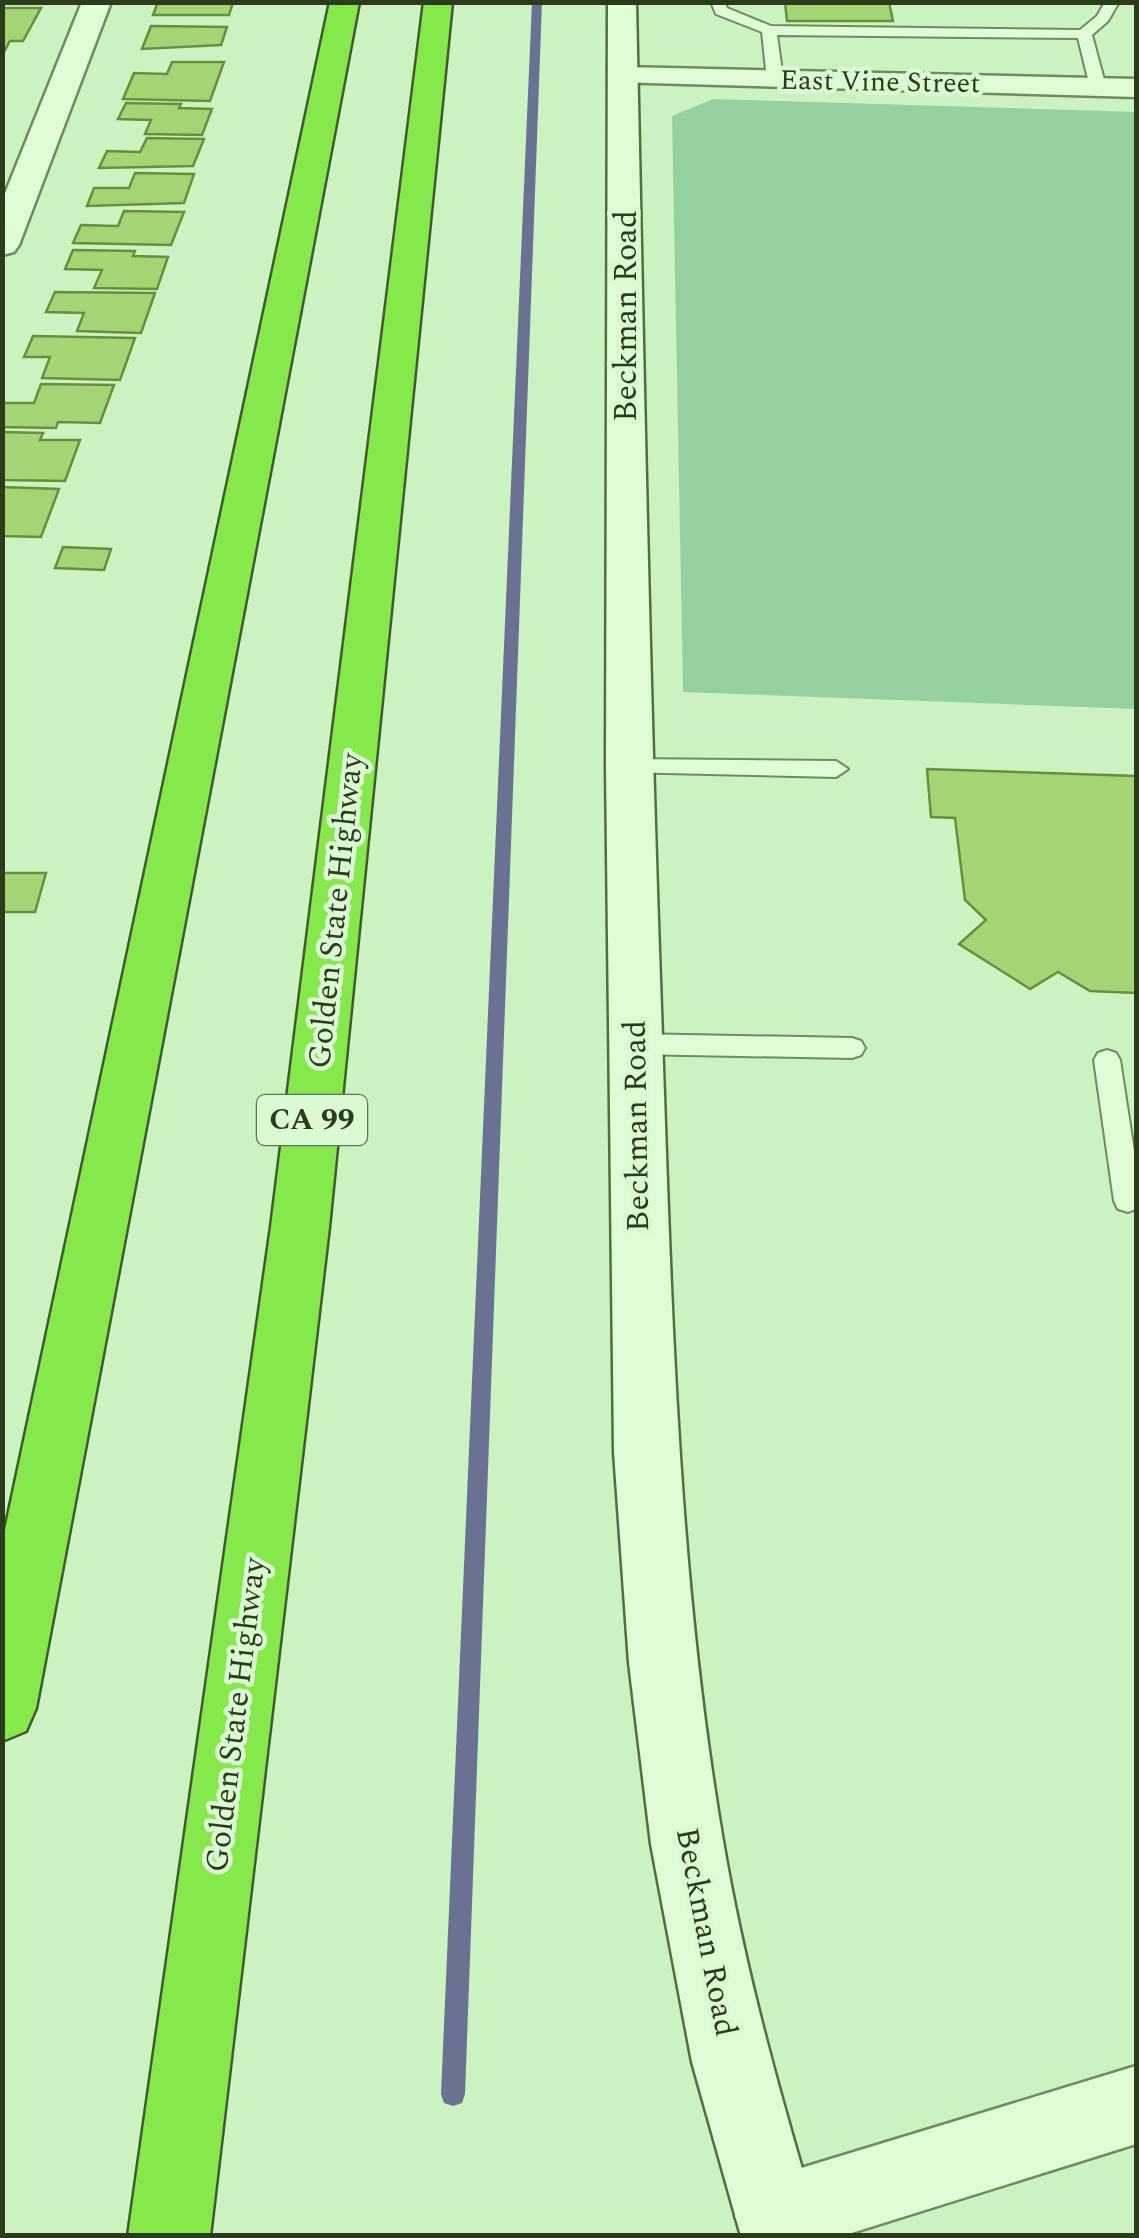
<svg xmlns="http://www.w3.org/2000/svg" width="1139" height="2238" viewBox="0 0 1139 2238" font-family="Spectral,serif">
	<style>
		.green { fill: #95d1a0 }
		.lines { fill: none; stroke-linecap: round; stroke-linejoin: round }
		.stream { fill: #6a7293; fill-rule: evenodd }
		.building { fill: #a5d474; stroke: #688f3b; stroke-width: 2.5 }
		.lane-casing { stroke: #6d8e57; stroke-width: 4 }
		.street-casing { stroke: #6d8e57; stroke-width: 5 }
		.secondary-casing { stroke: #51703a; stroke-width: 5 }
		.highway-casing { stroke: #425b2c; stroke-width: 5 }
		.lane { fill: #dffcd6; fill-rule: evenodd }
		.street { fill: #dffcd6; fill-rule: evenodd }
		.secondary { fill: #dffcd6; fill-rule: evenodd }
		.highway { fill: #86e94b; fill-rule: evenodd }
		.labels { text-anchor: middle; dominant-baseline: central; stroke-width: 9; stroke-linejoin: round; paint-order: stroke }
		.far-street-label { font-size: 28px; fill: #2b3c1d; stroke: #dbf9d2 }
		.shield { fill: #dbf9d2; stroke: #607553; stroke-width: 2.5 }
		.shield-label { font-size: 30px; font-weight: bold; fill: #2b3c1d }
		.street-label { font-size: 32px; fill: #2b3c1d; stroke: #dbf9d2 }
	</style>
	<rect width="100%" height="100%" fill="#cdf2c2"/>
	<path class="green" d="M713 99 1136 112V709L683 692 672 116Z"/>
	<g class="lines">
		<path class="stream" d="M532 2H542L465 2094 462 2103 453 2106 444 2103 441 2094Z"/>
	</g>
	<path class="building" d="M158 2H233L229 15H153Z
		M785 2H889L893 21H787Z
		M2 8H41L23 41H10L4 52Z
		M151 26 227 27 221 45 142 49Z
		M172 62H224L210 101 123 99 134 73 167 74Z
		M126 103 181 104 179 108 212 109 202 135 145 134 151 120 118 119Z
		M147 138 204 139 193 166 99 168 107 151 140 152Z
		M135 173 194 174 184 203 87 206 94 188H129Z
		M124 211 184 212 171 245 73 243 81 225 118 226Z
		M73 250 135 251 133 256 168 257 157 289 94 288 102 270 65 269Z
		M55 292 155 293 141 333 77 331 84 313 46 312Z
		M33 336 135 338 120 380 42 378 50 357H24Z
		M41 384 114 385 100 423 58 422 56 428 2 427V403H34Z
		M2 432 43 433 40 440H80L65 481 2 480Z
		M2 487 59 489 41 537 2 536Z
		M63 547 111 549 104 570 55 568Z
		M927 769 1136 776V993L1090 991 1058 972 1030 989 959 944 986 920 965 900 955 818 931 817Z
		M2 873H46L35 912H2Z"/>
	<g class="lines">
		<defs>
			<path id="lane" d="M711 2H725L727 8 771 26 1080 30 1097 16 1105 2H1119L1108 21 1092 35 1106 87 1098 92 1090 87 1078 38 777 35 783 79 775 84 767 79 762 32 716 14Z
				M629 759 836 761 848 769 836 777 621 772 617 767Z
				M634 1034 852 1038 861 1041 865 1048 861 1055 852 1058 634 1054 625 1051 621 1044 625 1037Z
				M1107 1050 1116 1053 1120 1060 1136 1164V1209L1128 1212 1118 1209 1114 1201 1094 1060 1098 1053Z"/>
			<path id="street" d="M82 2H111L19 245 14 252 2 255V201Z
				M624 67 1136 79V97L613 82 609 76 613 70Z
				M1136 2066V2144L842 2236H743L735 2216 746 2187 775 2176Z"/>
			<path id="secondary" d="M608 2H636C643 338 649 673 661 1008 671 1287 676 1566 723 1841 746 1976 783 2106 822 2236H741L692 2062 651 1844 629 1663 614 1452 606 767Z"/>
			<path id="highway" d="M330 2H359L36 1708 26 1731 2 1741V1544Z
				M424 2H452L329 1227 210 2236H128L271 1227Z"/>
		</defs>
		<use href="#lane" class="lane-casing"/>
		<use href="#street" class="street-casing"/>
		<use href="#secondary" class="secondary-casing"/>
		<use href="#highway" class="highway-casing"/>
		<use href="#lane" class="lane"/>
		<use href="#street" class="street"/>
		<use href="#secondary" class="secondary"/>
		<use href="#highway" class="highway"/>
	</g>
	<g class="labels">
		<g class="far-street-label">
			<text transform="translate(880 82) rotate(1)">East Vine Street</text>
		</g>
		<rect class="shield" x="257" y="1095" width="110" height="50" rx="8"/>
		<g class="shield-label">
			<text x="312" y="1120">CA 99</text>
		</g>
		<g class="street-label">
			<text transform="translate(626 316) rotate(-90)">Beckman Road</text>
			<text transform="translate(336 911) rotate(-84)">Golden State Highway</text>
			<text transform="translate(637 1126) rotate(-91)">Beckman Road</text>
			<text transform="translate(236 1715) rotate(-83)">Golden State Highway</text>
			<text transform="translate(706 1932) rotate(79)">Beckman Road</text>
		</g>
	</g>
	<rect width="1139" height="2238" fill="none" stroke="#2b3c1d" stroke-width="10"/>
</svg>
